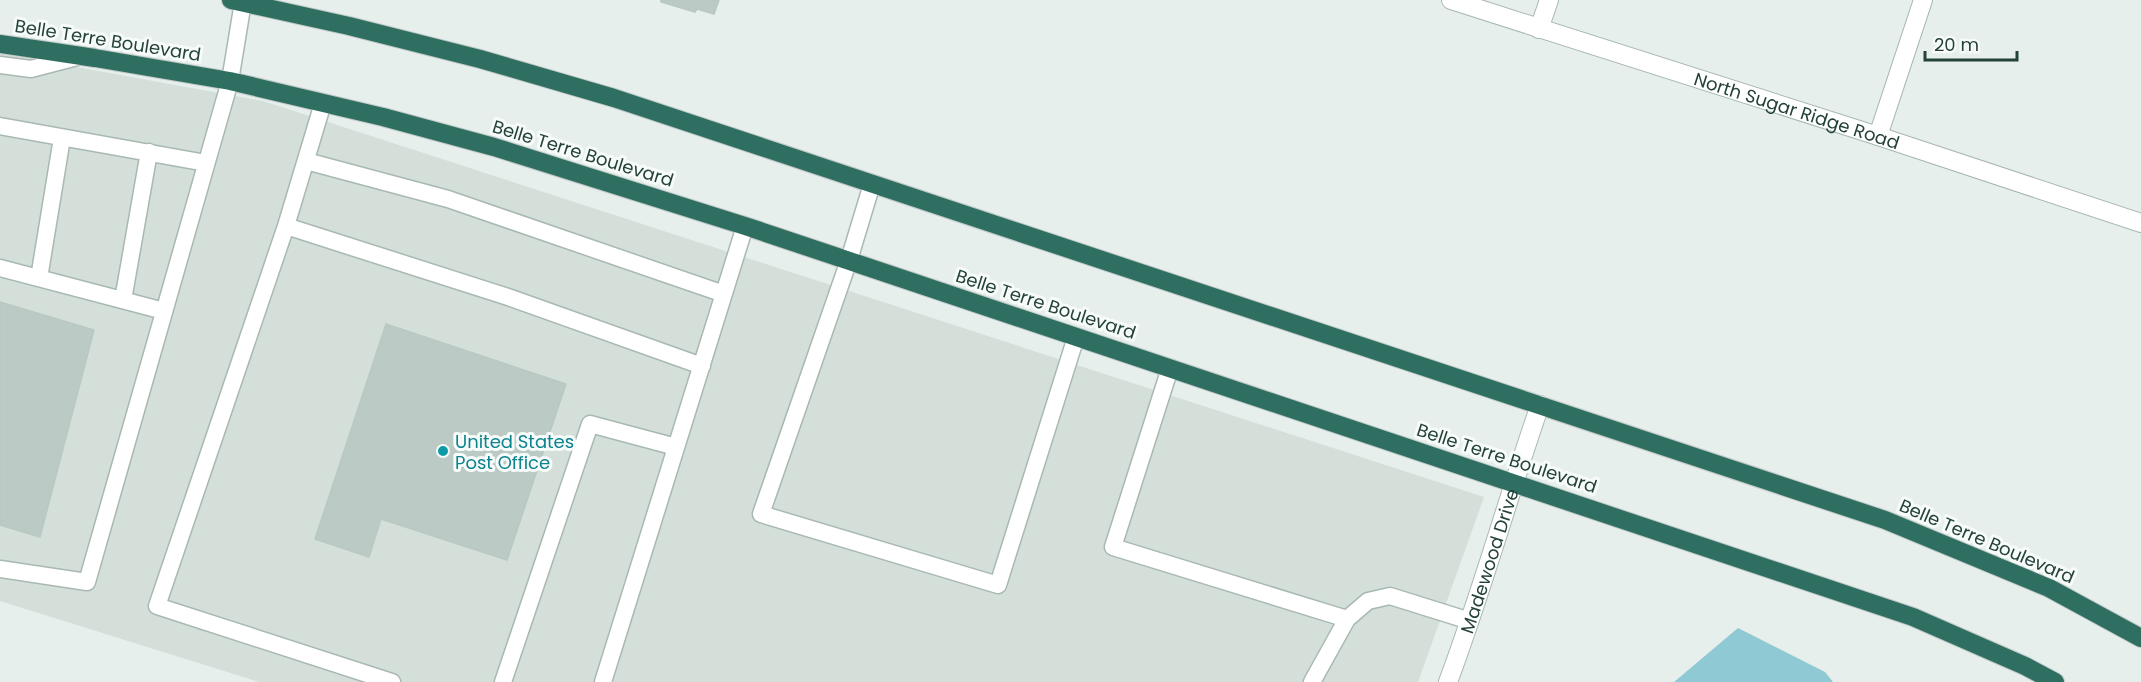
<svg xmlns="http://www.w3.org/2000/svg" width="2141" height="682" viewBox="0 0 2141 682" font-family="Poppins,sans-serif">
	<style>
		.built { fill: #d4dfda }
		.water { fill: #8ec9d4 }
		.building { fill: #bbcac4; stroke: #b8c9c2; stroke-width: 1.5 }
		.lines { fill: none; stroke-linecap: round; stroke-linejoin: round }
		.lane-casing { stroke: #a8b8b2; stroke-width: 19 }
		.street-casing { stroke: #a8b8b2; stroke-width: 20 }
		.highway-casing { stroke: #c2cac8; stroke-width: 20 }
		.lane { stroke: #fff; stroke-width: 16 }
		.street { stroke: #fff; stroke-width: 18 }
		.highway { stroke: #2f6f62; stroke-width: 18 }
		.culture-dot { fill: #0f9aa8; stroke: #f7fbf9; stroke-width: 2 }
		.labels { text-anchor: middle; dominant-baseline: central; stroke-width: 6; stroke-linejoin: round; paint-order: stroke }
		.street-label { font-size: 18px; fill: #24423a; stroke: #f7fbf9 }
		.culture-label { font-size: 18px; fill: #0d838f; stroke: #f7fbf9; text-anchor: start }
	</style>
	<rect width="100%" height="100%" fill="#e6efeb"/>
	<path class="built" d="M0 53 263 101 1484 497 1418 682H259L0 601Z"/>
	<path class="water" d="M1738 628 1825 672 1833 682H1674Z"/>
	<path class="building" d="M661 0H719L714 14 697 9 695 12 661 2Z
		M0 302 94 330 40 537 0 525Z
		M386 324 566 384 507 560 381 519 369 557 315 539Z"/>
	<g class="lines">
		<defs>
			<path id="lane" d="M0 65 31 69 81 56
				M323 103 286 226 157 606 392 682
				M0 126 206 163
				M306 161 448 199 724 294
				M872 184 849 260 761 514 998 585 1076 337
				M286 226 508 297 702 366
				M0 268 164 311
				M39 278 62 138
				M123 300 149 152
				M1170 368 1113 547 1347 619 1368 601 1390 596 1470 621
				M0 569 87 582 230 81 243 2
				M503 682 590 424 676 447
				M603 682 745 226
				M1312 682 1347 619"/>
			<g id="street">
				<path id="s1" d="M1451 0 1878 136 2141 223"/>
				<path d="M1539 29 1549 0"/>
				<path d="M1878 136 1923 0"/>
				<path id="s2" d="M1448 682C1482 591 1508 497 1540 405"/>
			</g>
			<path id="highway" d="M231 0 349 26 480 59 614 98 1885 520 2049 588 2141 638
				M0 44 95 58 230 81 383 117 494 147 745 226 1913 617 2025 666 2055 682"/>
		</defs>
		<use href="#lane" class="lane-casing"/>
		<use href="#street" class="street-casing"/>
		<use href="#highway" class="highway-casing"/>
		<use href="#lane" class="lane"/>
		<use href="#street" class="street"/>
		<use href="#highway" class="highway"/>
	</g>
	<circle class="culture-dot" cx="443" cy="451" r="6"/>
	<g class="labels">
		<g class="street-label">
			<text transform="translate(108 40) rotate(9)">Belle Terre Boulevard</text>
			<text stroke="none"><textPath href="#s1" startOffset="363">North Sugar Ridge Road</textPath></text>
			<text transform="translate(583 153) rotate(17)">Belle Terre Boulevard</text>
			<text transform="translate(1046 304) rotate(18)">Belle Terre Boulevard</text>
			<text transform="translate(1507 458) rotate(18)">Belle Terre Boulevard</text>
			<text transform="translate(1987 541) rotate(23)">Belle Terre Boulevard</text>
			<text stroke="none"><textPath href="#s2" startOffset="128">Madewood Drive</textPath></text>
		</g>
		<g class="culture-label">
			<text x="455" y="441">United States<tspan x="455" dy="21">Post Office</tspan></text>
		</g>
	</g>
	<path d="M1925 51v9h92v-9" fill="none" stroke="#24423a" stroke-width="3"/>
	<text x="1934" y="51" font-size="18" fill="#24423a" stroke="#f7fbf9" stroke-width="4.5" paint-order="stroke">20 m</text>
</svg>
